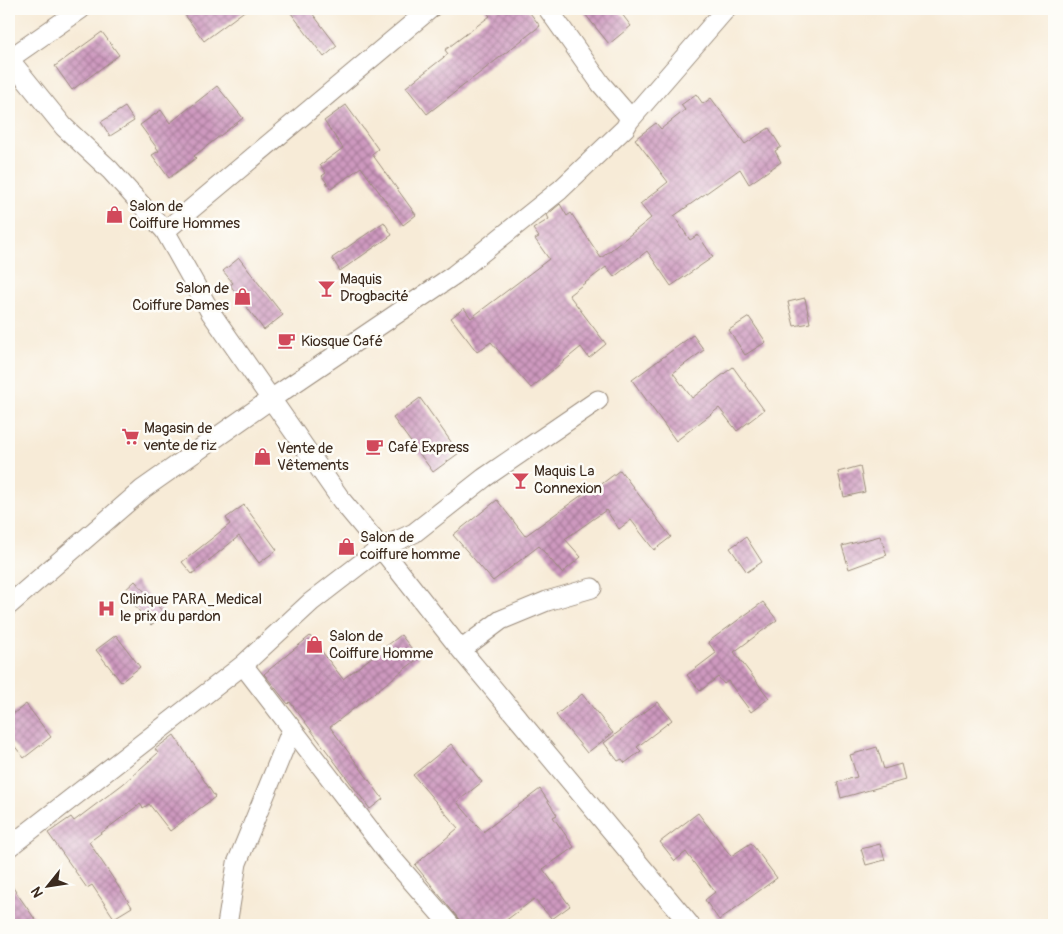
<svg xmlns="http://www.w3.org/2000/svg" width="1063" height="934" viewBox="0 0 1063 934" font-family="Pangolin,sans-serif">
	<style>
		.building { fill: url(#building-cross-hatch) }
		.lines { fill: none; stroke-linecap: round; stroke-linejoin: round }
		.minor-casing { stroke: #998a7a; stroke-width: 21 }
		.minor { stroke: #fff; stroke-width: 19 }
		.labels { text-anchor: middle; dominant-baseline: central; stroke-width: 5; stroke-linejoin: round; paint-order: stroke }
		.poi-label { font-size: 15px; fill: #3b2a1e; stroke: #fdfcf7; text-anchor: start }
	</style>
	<defs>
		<pattern id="building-cross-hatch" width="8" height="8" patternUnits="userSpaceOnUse" patternTransform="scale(1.25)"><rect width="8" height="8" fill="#ce99bf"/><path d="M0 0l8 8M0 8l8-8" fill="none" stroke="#a87d9b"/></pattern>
	</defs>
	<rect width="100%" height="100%" fill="#fdfcf7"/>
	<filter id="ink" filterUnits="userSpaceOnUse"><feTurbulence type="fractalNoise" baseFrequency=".02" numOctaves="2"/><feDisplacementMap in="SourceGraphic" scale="10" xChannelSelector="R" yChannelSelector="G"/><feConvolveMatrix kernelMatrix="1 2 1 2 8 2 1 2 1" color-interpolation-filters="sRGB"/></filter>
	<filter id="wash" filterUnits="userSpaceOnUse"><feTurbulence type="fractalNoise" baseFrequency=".0096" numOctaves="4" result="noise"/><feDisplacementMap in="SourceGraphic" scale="20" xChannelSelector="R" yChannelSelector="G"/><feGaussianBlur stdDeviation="1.12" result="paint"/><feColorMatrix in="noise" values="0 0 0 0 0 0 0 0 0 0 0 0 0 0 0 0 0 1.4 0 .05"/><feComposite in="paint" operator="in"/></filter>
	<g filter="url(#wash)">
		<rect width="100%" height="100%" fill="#f7ebd7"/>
		<g id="blocks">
			<path class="building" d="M193 9H247L204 41 185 15Z
				M288 9H309L337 46 324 57Z
				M484 9H527L540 26 427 114 406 87 448 54 445 50 490 16Z
				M581 9H618L631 26 609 44Z
				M102 32 119 55 72 90 55 66Z
				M217 86 243 118 194 156 196 158 169 178 152 155 159 151 140 125 161 110 170 123Z
				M696 94 703 104 711 98 745 144 769 128 781 147 775 151 781 162 749 184 740 169 674 216 690 240 698 235 713 257 671 286 647 251 614 277 606 267 569 295 606 344 589 358 581 347 531 388 491 342 477 352 451 318 464 308 471 318 549 259 535 239 539 237 533 229 549 219 547 215 560 204 567 216 571 213 601 258 651 218 640 204 668 182 635 139 656 123 661 129 685 110 681 105Z
				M346 105 378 149 372 154 416 215 403 225 361 167 331 189 322 176 326 173 320 165 343 148 324 121Z
				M125 107 134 121 110 136 101 122Z
				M384 222 392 235 340 271 332 258Z
				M239 258 283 315 264 330 230 285 233 283 223 271Z
				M805 298 810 323 794 326 788 302Z
				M749 317 766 342 745 355 729 330Z
				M693 335 704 350 673 373 692 398 733 367 764 410 737 431 719 408 676 441 632 380Z
				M420 398 459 453 433 472 393 418Z
				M860 466 865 492 844 497 838 472Z
				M620 470 671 537 654 550 631 520 619 529 606 510 565 539 581 557 562 573 539 546 493 581 453 535 497 500 525 536 597 484 599 486Z
				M244 505 277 550 259 563 239 536 192 574 182 562 230 524 226 518Z
				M880 536 887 555 849 569 842 546Z
				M746 537 762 562 747 572 730 548Z
				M135 581 165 614 151 625 123 592Z
				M763 602 777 620 734 652 769 698 751 712 728 681 724 684 718 677 700 691 687 675 716 653 708 642Z
				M116 635 140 667 121 682 96 650Z
				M401 635 419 658 330 727 383 799 370 809 290 702 288 704 264 674 310 636 343 679Z
				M582 694 613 733 587 753 556 715Z
				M658 702 672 720 637 747 641 751 625 763 622 759 618 761 604 743Z
				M26 704 51 737 24 758 9 739V717Z
				M174 735 215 797 170 831 149 804 143 808 140 804 89 842 132 907 114 918 92 885 87 888 48 833 71 817 74 821 123 784 158 753 155 749Z
				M451 744 482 782 457 802 483 832 540 789 557 815 553 817 574 847 543 869 570 906 552 919 534 899 500 925H462L458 918 415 865 458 828 413 775Z
				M877 747 884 769 901 764 905 780 841 798 837 782 857 777 850 755Z
				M698 813 731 856 751 843 777 878 719 920 705 900 715 892 686 852 675 861 660 842Z
				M880 844 885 860 866 865 861 849Z
				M9 882 39 925H9Z"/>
		</g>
	</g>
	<g filter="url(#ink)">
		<use href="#blocks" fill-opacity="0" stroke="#998a7a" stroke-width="1"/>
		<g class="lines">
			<defs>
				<path id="minor" d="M9 59 64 127 110 170 165 231 211 313 271 399 454 275 560 190 625 128 629 121 627 114 601 84 548 9
					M9 59 81 9
					M629 121 726 9
					M165 231 430 9
					M9 605 143 489 271 399 342 501 381 548 414 533 484 478 598 400
					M461 650 501 620 547 601 592 588
					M243 665 390 856 450 925
					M9 847 243 665 311 602 381 548 461 650 690 925
					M227 925 237 863 292 729"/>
			</defs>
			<use href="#minor" class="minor-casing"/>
			<use href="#minor" class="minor"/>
		</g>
	</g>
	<defs>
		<symbol id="shop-bare" viewBox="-9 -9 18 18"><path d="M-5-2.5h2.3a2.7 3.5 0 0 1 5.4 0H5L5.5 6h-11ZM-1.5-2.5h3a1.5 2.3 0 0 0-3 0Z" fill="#d1495b" stroke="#fdfcf7" stroke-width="2.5" paint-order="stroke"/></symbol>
		<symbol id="bar-bare" viewBox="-9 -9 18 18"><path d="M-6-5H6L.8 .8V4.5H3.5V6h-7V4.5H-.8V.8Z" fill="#d1495b" stroke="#fdfcf7" stroke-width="2.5" paint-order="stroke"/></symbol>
		<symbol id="cafe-bare" viewBox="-9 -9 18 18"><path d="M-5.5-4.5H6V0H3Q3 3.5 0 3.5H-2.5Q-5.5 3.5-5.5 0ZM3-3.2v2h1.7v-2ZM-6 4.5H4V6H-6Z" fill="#d1495b" stroke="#fdfcf7" stroke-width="2.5" paint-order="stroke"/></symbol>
		<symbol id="supermarket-bare" viewBox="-9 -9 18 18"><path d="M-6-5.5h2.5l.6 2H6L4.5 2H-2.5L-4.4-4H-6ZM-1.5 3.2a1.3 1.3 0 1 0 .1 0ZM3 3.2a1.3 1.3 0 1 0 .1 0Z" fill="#d1495b" stroke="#fdfcf7" stroke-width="2.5" paint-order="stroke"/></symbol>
		<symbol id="hospital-bare" viewBox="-9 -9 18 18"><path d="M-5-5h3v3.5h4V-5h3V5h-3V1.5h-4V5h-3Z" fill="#d1495b" stroke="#fdfcf7" stroke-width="2.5" paint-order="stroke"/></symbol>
	</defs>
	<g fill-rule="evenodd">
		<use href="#shop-bare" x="102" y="202" width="25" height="25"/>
		<use href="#bar-bare" x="314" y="276" width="25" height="25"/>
		<use href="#shop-bare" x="230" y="284" width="25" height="25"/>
		<use href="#cafe-bare" x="274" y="328" width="25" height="25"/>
		<use href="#supermarket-bare" x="118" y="424" width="25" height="25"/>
		<use href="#cafe-bare" x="362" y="434" width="25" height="25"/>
		<use href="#shop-bare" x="250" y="444" width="25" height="25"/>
		<use href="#bar-bare" x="508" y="468" width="25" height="25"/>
		<use href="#shop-bare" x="334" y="534" width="25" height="25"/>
		<use href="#hospital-bare" x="94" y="596" width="25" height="25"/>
		<use href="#shop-bare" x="302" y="632" width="25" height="25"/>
	</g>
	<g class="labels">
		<g class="poi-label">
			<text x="129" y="206">Salon de<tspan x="129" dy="17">Coiffure Hommes</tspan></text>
			<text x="340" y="279">Maquis<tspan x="340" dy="17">Drogbacité</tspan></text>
			<text x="229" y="288" text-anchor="end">Salon de<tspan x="229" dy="17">Coiffure Dames</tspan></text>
			<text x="301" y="341">Kiosque Café</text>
			<text x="144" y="428">Magasin de<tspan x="144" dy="17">vente de riz</tspan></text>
			<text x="388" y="447">Café Express</text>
			<text x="277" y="448">Vente de<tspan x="277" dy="17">Vêtements</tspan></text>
			<text x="534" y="471">Maquis La<tspan x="534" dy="17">Connexion</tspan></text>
			<text x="360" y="537">Salon de<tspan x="360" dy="17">coiffure homme</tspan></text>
			<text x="120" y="599">Clinique PARA_Medical<tspan x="120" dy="17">le prix du pardon</tspan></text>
			<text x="329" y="636">Salon de<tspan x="329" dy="17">Coiffure Homme</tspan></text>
		</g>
	</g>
	<rect width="1063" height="934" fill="none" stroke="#fdfcf7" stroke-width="30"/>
	<g transform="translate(48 886) rotate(240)" stroke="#fdfcf7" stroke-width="4" paint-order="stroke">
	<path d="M0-4L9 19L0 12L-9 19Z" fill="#3b2a1e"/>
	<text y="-8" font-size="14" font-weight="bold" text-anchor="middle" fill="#3b2a1e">N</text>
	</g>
</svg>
